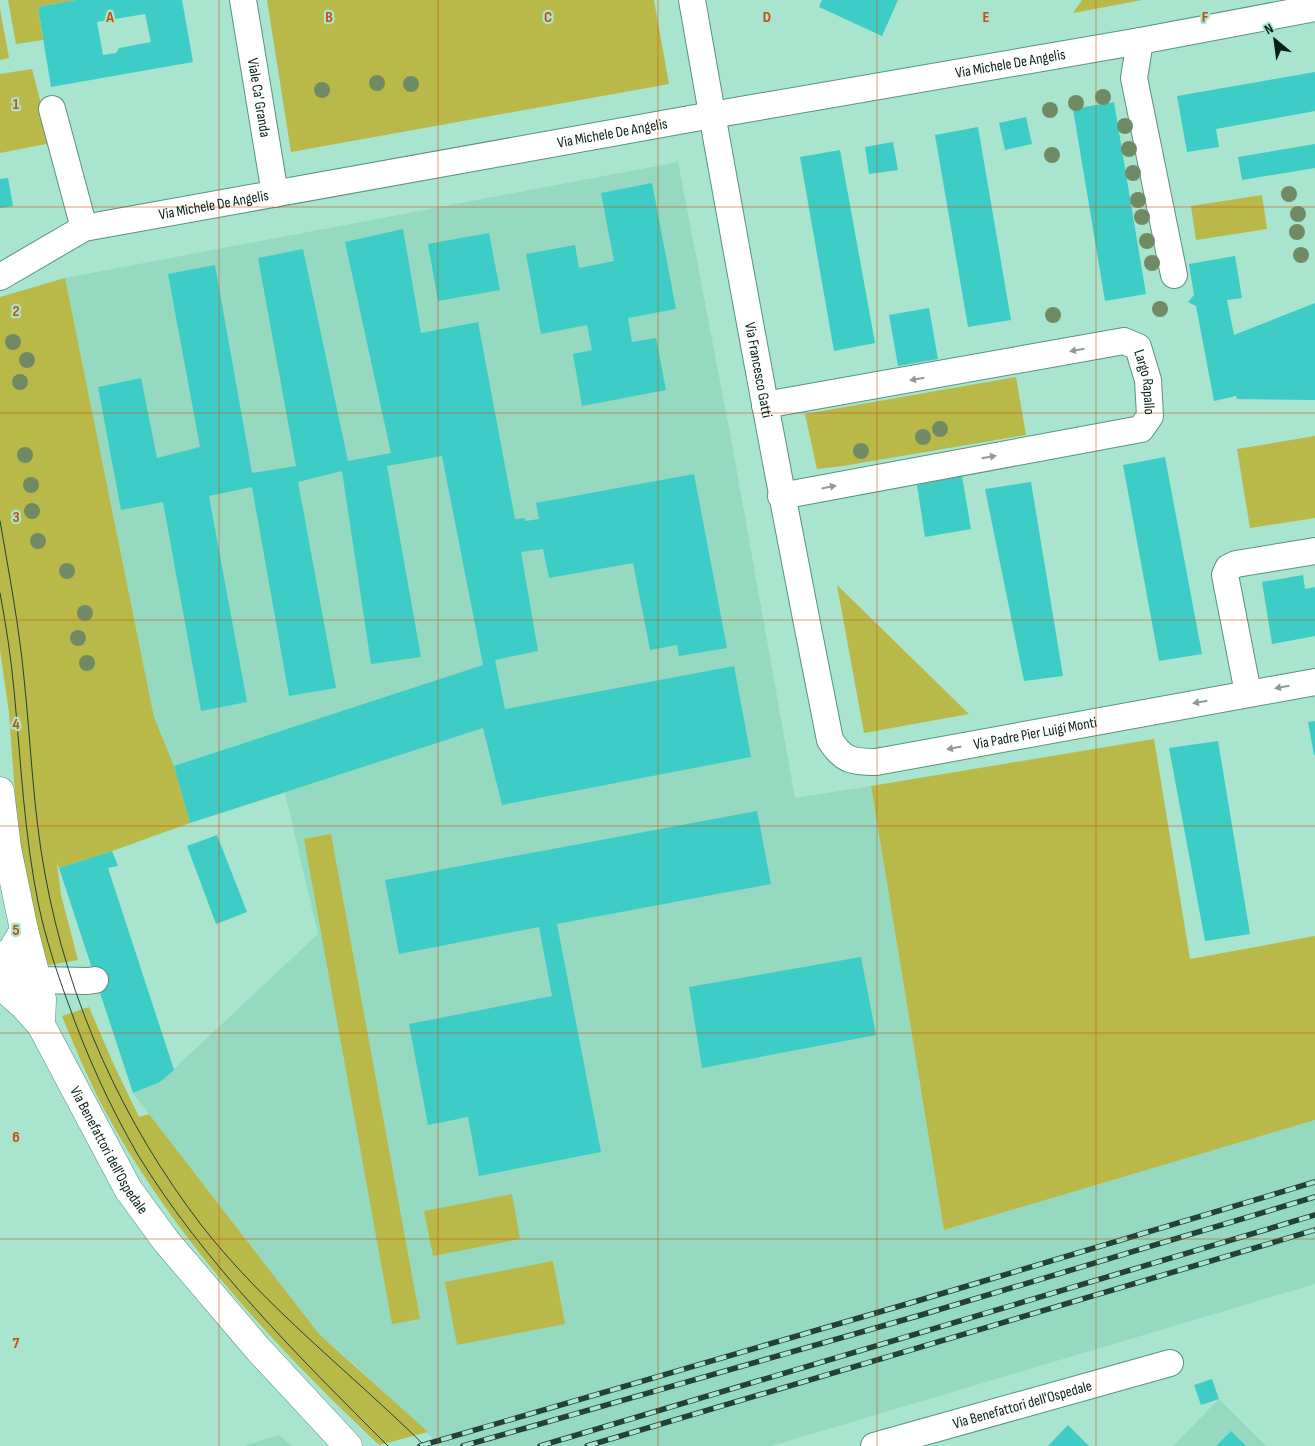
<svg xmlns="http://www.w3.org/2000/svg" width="1315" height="1446" viewBox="0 0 1315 1446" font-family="'Sofia Sans Condensed',sans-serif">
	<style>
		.built { fill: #95d9c1 }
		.green { fill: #b8b948 }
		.building { fill: #3ecdc6; fill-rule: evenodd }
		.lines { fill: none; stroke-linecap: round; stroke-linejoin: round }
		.minor-casing { stroke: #59927f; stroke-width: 28 }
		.major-casing { stroke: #59927f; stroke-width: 29 }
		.minor { stroke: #fff; stroke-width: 26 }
		.major { stroke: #fff; stroke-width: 28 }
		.tram { stroke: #234137; stroke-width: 1 }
		.rail-casing { stroke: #234137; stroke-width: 5.5 }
		.rail { stroke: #a8e4ce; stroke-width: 4; stroke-dasharray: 11; stroke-linecap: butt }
		.tree { fill: #708b64 }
		.oneway { fill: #909b98 }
		.grid { fill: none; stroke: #c6500e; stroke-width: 1; stroke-opacity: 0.55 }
		.labels { text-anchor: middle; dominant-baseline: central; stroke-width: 4.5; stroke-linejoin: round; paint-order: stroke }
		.street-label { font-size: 15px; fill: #082019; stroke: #a8e4ce }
		.grid-label { font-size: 16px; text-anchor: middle; font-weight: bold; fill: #c6500e; stroke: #a8e4ce; stroke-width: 4.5; stroke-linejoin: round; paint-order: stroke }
	</style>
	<rect width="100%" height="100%" fill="#a8e4ce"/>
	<path class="built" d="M678 162 732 444 795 798 871 786 944 1230 1315 1120V1284L771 1446H441L355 1365 319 1334 133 1093 160 1082 318 934 285 793 190 823 174 766 154 717 65 278Z
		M1219 1399 1266 1446H1173Z
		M279 1435 292 1446H244Z"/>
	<path class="green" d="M8 0H76L38 7 43 40 16 44Z
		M267 0H654L669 84 291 152Z
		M1082 0H1142L1073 13Z
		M0 9 9 58 0 60Z
		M32 69 51 143 0 153V74Z
		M1262 195 1267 229 1196 240 1191 206Z
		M65 278 154 717 174 766 190 823 112 851 59 868 57 863 61 895 78 960 44 966 18 834 9 713 0 650V297Z
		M1016 377 1026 435 843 466 817 469 805 414Z
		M1315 436V518L1250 528 1237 449Z
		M837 585 969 714 864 733Z
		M1154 739 1190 959 1315 936V1120L944 1230 871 786Z
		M331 834 420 1319 392 1324 304 839Z
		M89 1007 113 1063 139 1117 149 1114 319 1334 428 1432 379 1445C273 1345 174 1238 104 1109 88 1079 75 1047 62 1016Z
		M512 1194 520 1239 433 1256 424 1211Z
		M553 1261 565 1324 457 1345 445 1282Z"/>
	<path class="building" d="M76 0H182L193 62 51 87 38 7ZM145 14 151 42 119 48 116 53 103 55 97 22Z
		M822 0H898L882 36 819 7Z
		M1315 72V111L1216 129 1219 147 1187 152 1177 96Z
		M1114 102 1146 294 1105 301 1073 109Z
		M1026 117 1032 144 1005 150 999 123Z
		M978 127 1011 320 968 327 935 135Z
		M893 142 898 170 869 174 865 147Z
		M1315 144V168L1242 180 1238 157Z
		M840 150 875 343 834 351 800 157Z
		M8 178 13 206 0 208V179Z
		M652 183 676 309 628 318 632 342 656 338 666 390 582 406 573 354 592 350 587 325 541 334 526 254 575 245 579 268 614 261 601 193Z
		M403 229 421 333 478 322 515 519 525 518V521L539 519 536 503 694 474 727 648 679 656 677 645 650 650 633 563 549 578 543 549 521 552 538 651 495 660 505 709 734 666 751 757 502 805 483 728 190 823 174 766 483 665 442 456 387 466 421 657 371 664 342 471 298 482 336 688 289 696 252 487 209 496 247 702 201 711 163 502 121 510 98 387 141 378 157 458 200 447 168 274 215 265 252 473 296 466 258 258 303 249 348 461 391 453 345 242Z
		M489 233 500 290 438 301 428 244Z
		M1235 256 1242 298 1227 300 1234 335 1315 303V400L1237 399 1236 396 1214 401 1196 306 1188 302 1194 295 1189 264Z
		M929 308 938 359 898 366 889 315Z
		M1165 457 1202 654 1159 661 1123 465Z
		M962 476 971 529 925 537 917 485Z
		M1031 482 1063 676 1024 681 985 489Z
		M1303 575 1305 589 1315 587V636L1272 644 1262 582Z
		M1315 721V755H1314L1308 722Z
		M1218 741 1250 934 1205 941 1169 748Z
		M757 811 771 884 557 924 601 1152 479 1176 468 1117 428 1125 409 1024 552 996 539 927 399 954 385 880Z
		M217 835 247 912 216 924 187 846Z
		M112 851 118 866 108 868 174 1070 160 1082 133 1093 59 868Z
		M861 957 876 1035 702 1068 689 987Z
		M1212 1379 1219 1399 1201 1405 1194 1385Z
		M1068 1425 1089 1446H1048Z
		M1231 1431 1246 1446H1216Z"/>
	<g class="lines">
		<defs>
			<g id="minor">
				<path id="s1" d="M243 0 275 194"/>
				<path id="s2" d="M692 0C735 247 781 494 830 740 843 761 853 762 876 762L1315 682"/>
				<path d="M1140 41 1134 78 1174 275"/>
				<path d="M52 109 84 228"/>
				<path id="s3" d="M0 277 84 228 712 115 1140 41 1315 8"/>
				<path id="s4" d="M765 405 1124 341 1138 347 1148 380 1150 416 1141 429 781 496"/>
				<path d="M1248 693 1225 575 1228 568 1236 564 1315 551"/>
				<path d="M0 972 5 975 37 980 88 981 95 980"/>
				<path id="s5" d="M874 1446 1170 1363"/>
			</g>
			<g id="major">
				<path id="s6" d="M0 791 7 848 24 930 42 999 41 1025 128 1189 166 1241 258 1349 348 1446"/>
				<path d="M0 957 11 952 24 930"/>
				<path d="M0 985 24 1006 41 1025"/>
			</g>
		</defs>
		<use href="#minor" class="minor-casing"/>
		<use href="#major" class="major-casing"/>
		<use href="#minor" class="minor"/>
		<use href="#major" class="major"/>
		<path class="tram" d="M0 521C9 573 19 626 24 678 31 744 33 810 45 874 68 1002 123 1123 202 1226 266 1308 351 1373 425 1446
			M0 593C6 625 11 657 14 690 21 762 24 835 39 907 46 939 56 970 67 1000 86 1054 109 1105 138 1155 204 1263 299 1357 388 1446"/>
		<defs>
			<path id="rail" d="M420 1446 917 1301 1315 1182
				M463 1446 921 1315 1315 1197
				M540 1446 1315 1215
				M587 1446 1315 1230"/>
		</defs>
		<use href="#rail" class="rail-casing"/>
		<use href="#rail" class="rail"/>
	</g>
	<g class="tree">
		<circle cx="377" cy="83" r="8"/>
		<circle cx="411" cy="84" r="8"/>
		<circle cx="322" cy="90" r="8"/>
		<circle cx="1103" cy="97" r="8"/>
		<circle cx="1076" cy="103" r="8"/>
		<circle cx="1050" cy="110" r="8"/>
		<circle cx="1125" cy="126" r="8"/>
		<circle cx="1129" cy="149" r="8"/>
		<circle cx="1052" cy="155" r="8"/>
		<circle cx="1133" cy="173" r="8"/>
		<circle cx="1289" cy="194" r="8"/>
		<circle cx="1138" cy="200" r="8"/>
		<circle cx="1298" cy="214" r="8"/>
		<circle cx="1142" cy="217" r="8"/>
		<circle cx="1297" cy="232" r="8"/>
		<circle cx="1147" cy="241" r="8"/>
		<circle cx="1301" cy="255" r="8"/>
		<circle cx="1152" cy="263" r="8"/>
		<circle cx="1160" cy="309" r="8"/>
		<circle cx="1053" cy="315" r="8"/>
		<circle cx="13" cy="342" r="8"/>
		<circle cx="27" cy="360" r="8"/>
		<circle cx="20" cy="382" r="8"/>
		<circle cx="940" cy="429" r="8"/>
		<circle cx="923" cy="437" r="8"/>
		<circle cx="861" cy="451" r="8"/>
		<circle cx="25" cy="455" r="8"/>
		<circle cx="31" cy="485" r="8"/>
		<circle cx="32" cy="511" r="8"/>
		<circle cx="38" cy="541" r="8"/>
		<circle cx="67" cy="571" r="8"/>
		<circle cx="85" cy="613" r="8"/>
		<circle cx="78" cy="638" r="8"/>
		<circle cx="87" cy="663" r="8"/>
	</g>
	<defs><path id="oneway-solid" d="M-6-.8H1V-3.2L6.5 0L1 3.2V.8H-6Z" transform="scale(1.25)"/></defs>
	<g class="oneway">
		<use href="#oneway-solid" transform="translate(1077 350) rotate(170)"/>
		<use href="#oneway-solid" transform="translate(917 379) rotate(170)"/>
		<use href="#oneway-solid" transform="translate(989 457) rotate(-10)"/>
		<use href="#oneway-solid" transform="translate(829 487) rotate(-11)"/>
		<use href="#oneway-solid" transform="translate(1282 687) rotate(170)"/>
		<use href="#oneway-solid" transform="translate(1200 702) rotate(170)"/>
		<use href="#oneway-solid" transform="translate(954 748) rotate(169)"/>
	</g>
	<path class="grid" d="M219 0V1446M438 0V1446M658 0V1446M877 0V1446M1096 0V1446M0 207H1315M0 413H1315M0 620H1315M0 826H1315M0 1033H1315M0 1239H1315"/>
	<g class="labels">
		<g class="street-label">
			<text stroke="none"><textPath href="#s3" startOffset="1038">Via Michele De Angelis</textPath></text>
			<text stroke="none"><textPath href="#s1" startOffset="99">Viale Ca' Granda</textPath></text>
			<text stroke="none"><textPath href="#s3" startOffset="634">Via Michele De Angelis</textPath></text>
			<text stroke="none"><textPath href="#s3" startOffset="229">Via Michele De Angelis</textPath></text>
			<text stroke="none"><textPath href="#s2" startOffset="376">Via Francesco Gatti</textPath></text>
			<text stroke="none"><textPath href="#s4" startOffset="416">Largo Rapallo</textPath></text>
			<text stroke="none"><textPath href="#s2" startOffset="969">Via Padre Pier Luigi Monti</textPath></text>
			<text stroke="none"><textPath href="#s6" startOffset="381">Via Benefattori dell'Ospedale</textPath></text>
			<text stroke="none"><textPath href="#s5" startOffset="154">Via Benefattori dell'Ospedale</textPath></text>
		</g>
	</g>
	<g class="grid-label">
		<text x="110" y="22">A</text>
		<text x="329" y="22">B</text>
		<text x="548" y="22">C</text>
		<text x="767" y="22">D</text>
		<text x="986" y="22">E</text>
		<text x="1205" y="22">F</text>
		<text x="16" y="109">1</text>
		<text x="16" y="316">2</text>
		<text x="16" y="522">3</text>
		<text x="16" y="729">4</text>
		<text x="16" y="935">5</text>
		<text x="16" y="1142">6</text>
		<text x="16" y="1348">7</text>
	</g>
	<g transform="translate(1275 40) rotate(331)" stroke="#a8e4ce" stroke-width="4" paint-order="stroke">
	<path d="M0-4L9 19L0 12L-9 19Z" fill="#082019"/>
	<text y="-8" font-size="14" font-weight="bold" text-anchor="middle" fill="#082019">N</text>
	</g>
</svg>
